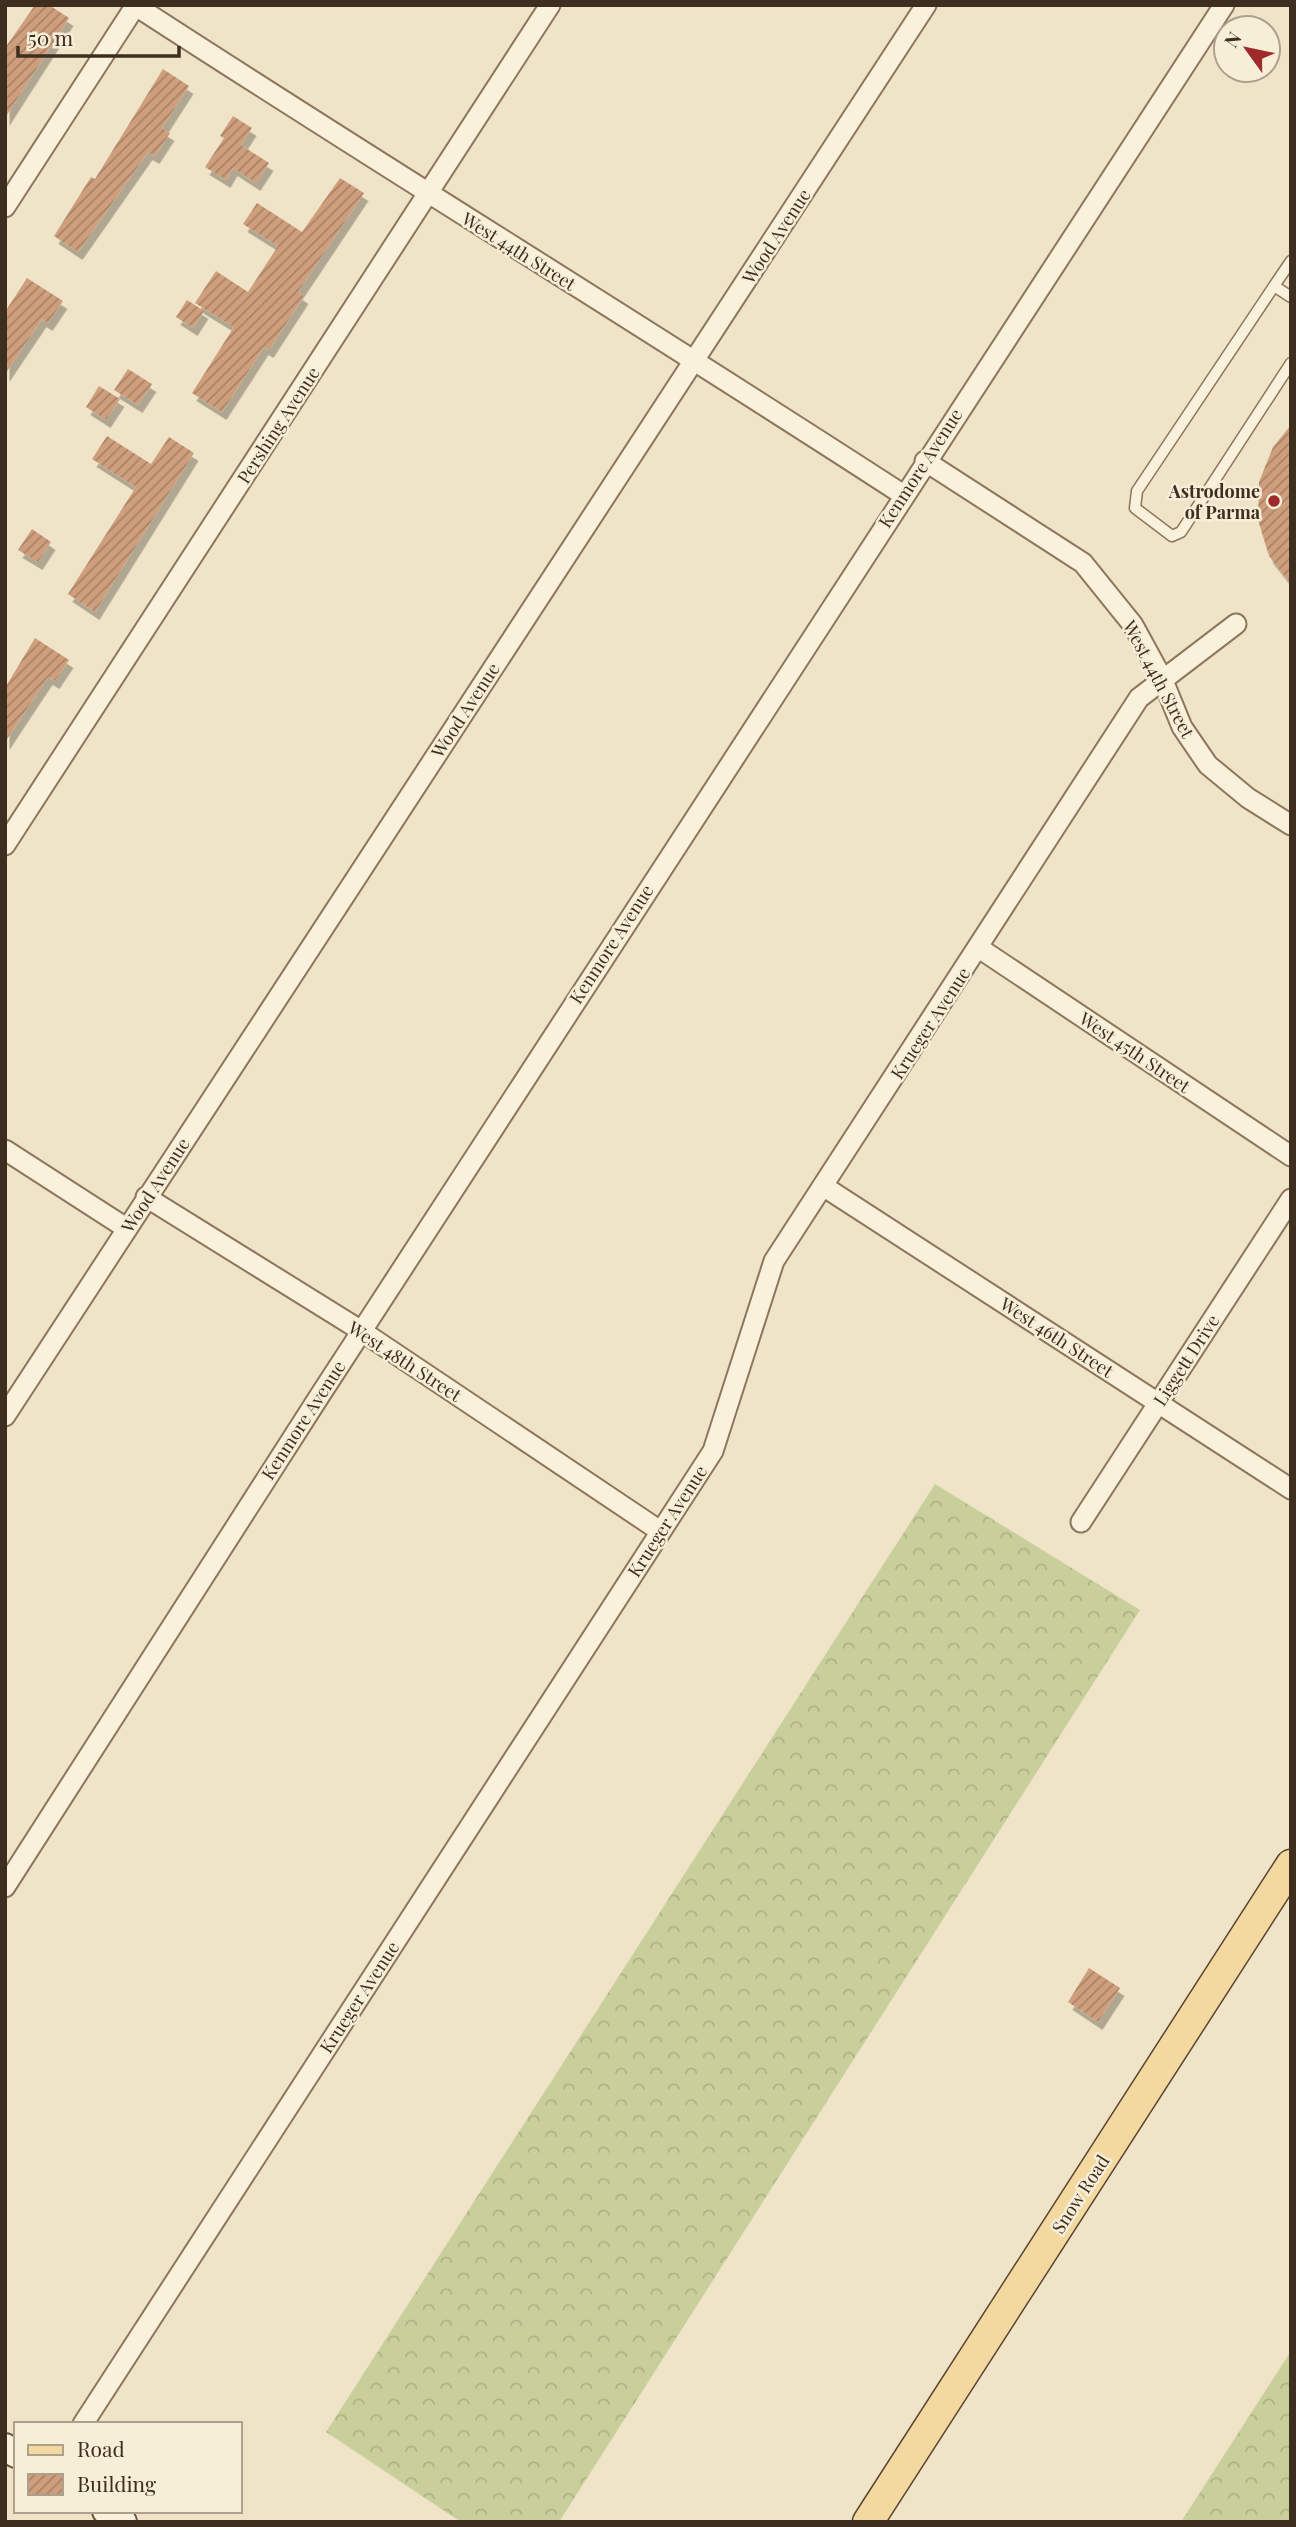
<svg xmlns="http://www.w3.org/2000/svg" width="1296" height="2527" viewBox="0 0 1296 2527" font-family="'Playfair Display',serif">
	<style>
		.forest { fill: url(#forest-crowns) }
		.building { fill: url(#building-hatch); filter: url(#shadow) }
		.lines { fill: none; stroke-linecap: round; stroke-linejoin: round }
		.lane-casing { stroke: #8d765c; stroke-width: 13 }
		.street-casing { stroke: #8d765c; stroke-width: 23 }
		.secondary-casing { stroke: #6f573f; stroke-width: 30 }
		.primary-casing { stroke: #5b4430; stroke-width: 33 }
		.lane { stroke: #faf1dc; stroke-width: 10 }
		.street { stroke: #faf1dc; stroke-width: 19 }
		.secondary { stroke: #faf1dc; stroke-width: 26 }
		.primary { stroke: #f3d9a0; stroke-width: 30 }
		.poi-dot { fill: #9e2a2b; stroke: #f7eed8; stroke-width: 2.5 }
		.labels { text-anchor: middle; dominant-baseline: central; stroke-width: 5; stroke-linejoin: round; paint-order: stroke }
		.street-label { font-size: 18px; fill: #3d2e20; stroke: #f7eed8 }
		.poi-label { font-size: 18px; font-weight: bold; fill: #3d2e20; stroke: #f7eed8; text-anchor: end }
	</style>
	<defs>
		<pattern id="forest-crowns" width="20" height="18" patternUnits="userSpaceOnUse" patternTransform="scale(1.75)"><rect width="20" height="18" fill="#c9cf9b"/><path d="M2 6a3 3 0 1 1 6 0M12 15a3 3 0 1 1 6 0" fill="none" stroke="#aeb285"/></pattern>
		<pattern id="building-hatch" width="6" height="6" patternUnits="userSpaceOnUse" patternTransform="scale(1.75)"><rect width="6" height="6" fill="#cf9f7d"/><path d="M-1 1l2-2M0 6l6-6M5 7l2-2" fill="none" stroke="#a98266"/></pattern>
		<filter id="shadow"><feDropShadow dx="4.5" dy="8" stdDeviation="0" flood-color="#0004"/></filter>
	</defs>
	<rect width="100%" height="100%" fill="#f0e4c8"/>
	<path class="forest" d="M935 1484 1140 1610 559 2522H461L326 2432Z
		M1291 2351V2522H1181Z"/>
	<path class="building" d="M35 5H49L69 18 5 118V48Z
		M163 69 189 86 162 128 170 133 155 156 148 152 78 252 54 236 91 177 95 179Z
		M233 116 252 128 241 145 269 163 256 183 233 168 226 180 205 167 224 138 220 136Z
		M340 178 364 193 298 292 304 296 269 350 264 347 222 412 192 393 234 327 195 303 216 271 248 292 278 246 243 224 257 203 302 232Z
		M27 278 63 301 48 323 42 319 5 374V312Z
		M187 300 204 311 193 328 176 317Z
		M128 369 152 384 138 405 114 390Z
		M99 386 120 399 106 420 86 407Z
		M1291 425V584L1269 556 1258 520 1259 482 1273 447Z
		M107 436 151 464 169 437 194 453 95 612 68 594 136 487 92 459Z
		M32 529 51 542 38 562 18 550Z
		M35 638 69 660 55 681 48 677 5 742V688Z
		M1089 1968 1120 1988 1098 2022 1068 2002Z"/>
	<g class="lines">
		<defs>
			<path id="lane" d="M1291 261 1274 286 1291 297
				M1274 286 1137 491 1135 508 1172 536 1181 532 1291 363"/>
			<path id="street" d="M136 6C390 171 648 329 902 494
				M5 207 136 5
				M925 461 1083 563 1133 625 1162 678 1182 727 1208 765 1248 798 1291 825
				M5 845 550 5
				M979 948 1291 1156
				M5 1150 126 1228
				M823 1186 1291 1489
				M146 1197 360 1330 660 1531
				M5 1416 926 5
				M1081 1522 1291 1199
				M5 1887C407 1257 813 630 1224 5
				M83 2424 713 1451 774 1261 1139 698 1236 624"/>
			<path id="secondary" d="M5 2447 16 2454
				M106 2511 123 2522"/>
			<path id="primary" d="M868 2522 1291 1865"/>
		</defs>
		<use href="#lane" class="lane-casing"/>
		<use href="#street" class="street-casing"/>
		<use href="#secondary" class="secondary-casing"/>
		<use href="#primary" class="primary-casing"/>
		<use href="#lane" class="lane"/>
		<use href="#street" class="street"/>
		<use href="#secondary" class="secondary"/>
		<use href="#primary" class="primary"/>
	</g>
	<circle class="poi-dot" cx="1274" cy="501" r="7"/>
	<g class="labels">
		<g class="street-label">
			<text transform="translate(776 236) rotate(-57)">Wood Avenue</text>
			<text transform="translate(519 251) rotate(32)">West 44th Street</text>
			<text transform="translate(278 425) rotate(-57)">Pershing Avenue</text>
			<text transform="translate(920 468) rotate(-57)">Kenmore Avenue</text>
			<text transform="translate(1159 679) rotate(62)">West 44th Street</text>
			<text transform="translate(465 710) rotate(-57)">Wood Avenue</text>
			<text transform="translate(611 944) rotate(-57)">Kenmore Avenue</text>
			<text transform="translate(930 1023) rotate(-57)">Krueger Avenue</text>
			<text transform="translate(1135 1052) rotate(34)">West 45th Street</text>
			<text transform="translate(155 1185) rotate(-57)">Wood Avenue</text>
			<text transform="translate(1057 1337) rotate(33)">West 46th Street</text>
			<text transform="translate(1186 1360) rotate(-57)">Liggett Drive</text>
			<text transform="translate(405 1361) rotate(33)">West 48th Street</text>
			<text transform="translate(303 1420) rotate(-57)">Kenmore Avenue</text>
			<text transform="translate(667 1521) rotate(-57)">Krueger Avenue</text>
			<text transform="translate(359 1997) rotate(-57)">Krueger Avenue</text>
			<text transform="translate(1080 2194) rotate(-57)">Snow Road</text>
		</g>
		<g class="poi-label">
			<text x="1260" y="491">Astrodome<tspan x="1260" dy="21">of Parma</tspan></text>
		</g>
	</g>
	<rect width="1296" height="2527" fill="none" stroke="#3d2e20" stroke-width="14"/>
	<rect x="14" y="2422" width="228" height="91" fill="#f7eed8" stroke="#ada18e" stroke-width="2"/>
	<rect x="28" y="2445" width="35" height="10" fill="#f3d9a0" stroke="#ada18e" stroke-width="2"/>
	<text x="77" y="2457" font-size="21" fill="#3d2e20">Road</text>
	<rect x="28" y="2474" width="35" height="21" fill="url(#building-hatch)" stroke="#ada18e" stroke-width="2"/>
	<text x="77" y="2492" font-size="21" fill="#3d2e20">Building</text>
	<g transform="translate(1247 49) rotate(303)"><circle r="33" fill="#f7eed8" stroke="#ada18e" stroke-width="2"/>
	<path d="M0-5L12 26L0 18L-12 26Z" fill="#9e2a2b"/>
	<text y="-10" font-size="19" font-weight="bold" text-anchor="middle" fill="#3d2e20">N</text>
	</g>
	<path d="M18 46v10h161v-10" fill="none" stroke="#3d2e20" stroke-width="3.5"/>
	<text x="28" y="46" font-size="21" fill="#3d2e20" stroke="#f7eed8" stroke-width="5" paint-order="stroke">50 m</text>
</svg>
